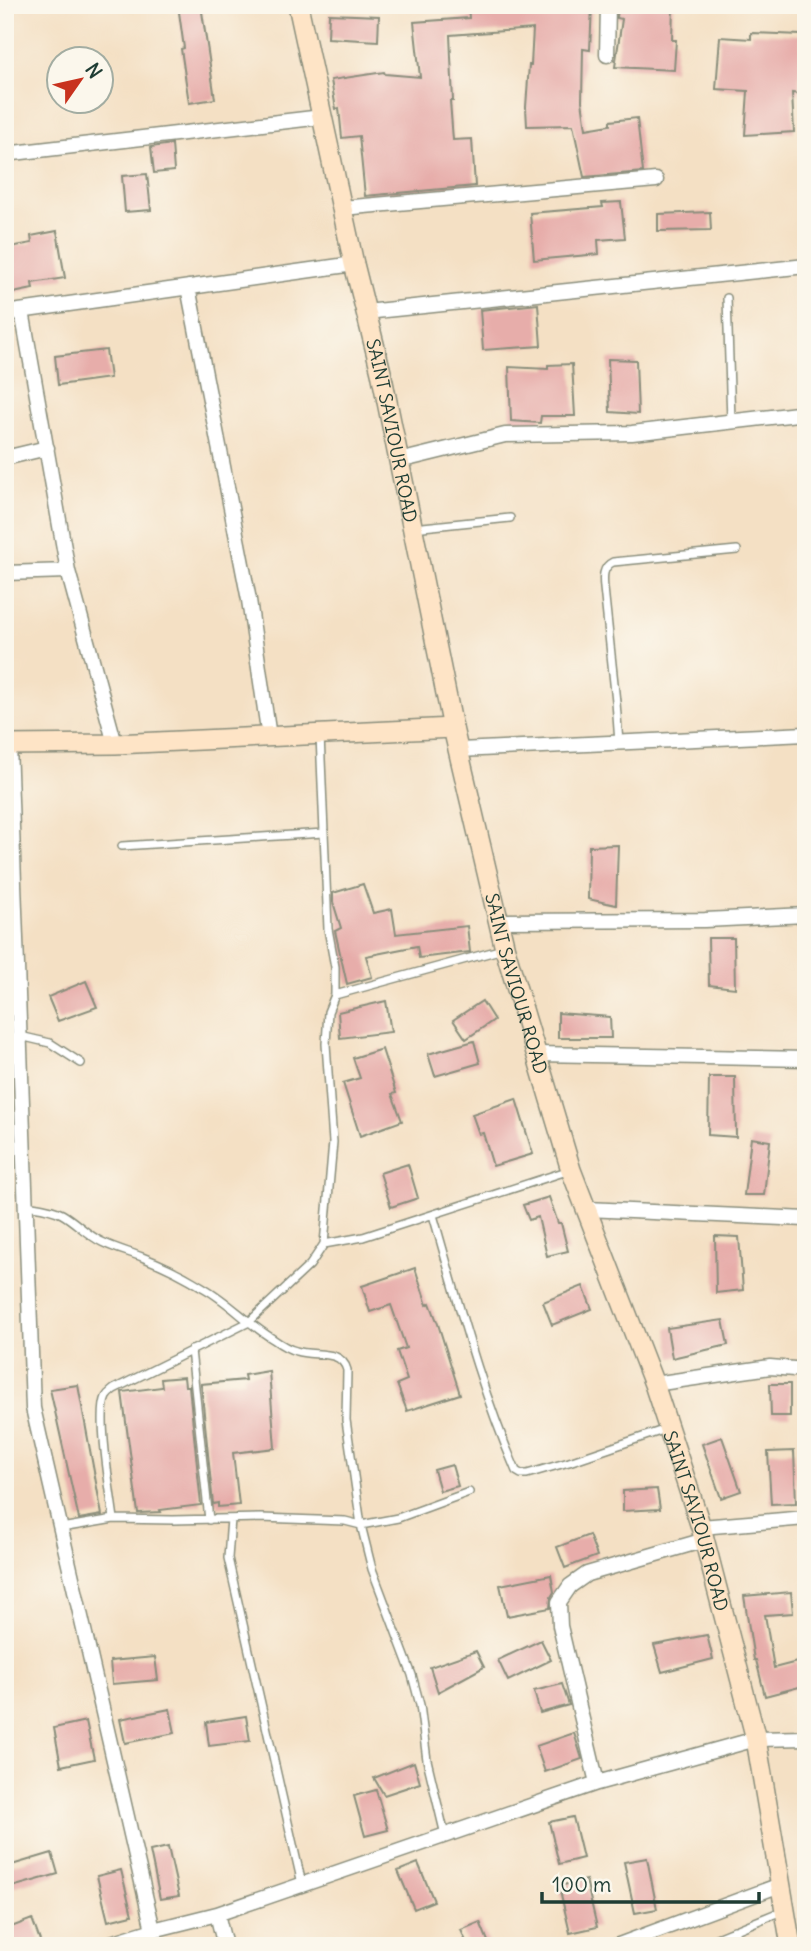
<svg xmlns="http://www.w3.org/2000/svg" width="811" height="1951" viewBox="0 0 811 1951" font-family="Delius,sans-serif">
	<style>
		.building { fill: #e7adaa }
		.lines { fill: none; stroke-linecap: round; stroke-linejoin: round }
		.lane-casing { stroke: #8a8e7c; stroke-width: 10 }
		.street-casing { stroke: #8a8e7c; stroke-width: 17 }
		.secondary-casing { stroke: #8a8e7c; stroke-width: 22 }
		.lane { stroke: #fff; stroke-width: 7 }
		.street { stroke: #fff; stroke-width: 14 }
		.secondary { stroke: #fee4c6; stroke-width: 19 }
		.labels { text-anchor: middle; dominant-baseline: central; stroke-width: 7; stroke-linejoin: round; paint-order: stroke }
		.street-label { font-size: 18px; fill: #1f3d34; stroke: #fbf7ec }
	</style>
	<rect width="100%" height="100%" fill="#fbf7ec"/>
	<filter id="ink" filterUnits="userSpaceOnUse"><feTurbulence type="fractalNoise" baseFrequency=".0143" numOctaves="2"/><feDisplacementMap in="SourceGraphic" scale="14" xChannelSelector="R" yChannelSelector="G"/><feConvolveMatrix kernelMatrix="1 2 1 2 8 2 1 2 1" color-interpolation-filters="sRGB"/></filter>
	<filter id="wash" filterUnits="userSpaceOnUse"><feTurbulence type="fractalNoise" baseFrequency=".00686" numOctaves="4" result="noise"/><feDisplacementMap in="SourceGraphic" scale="28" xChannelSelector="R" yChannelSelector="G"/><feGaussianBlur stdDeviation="1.57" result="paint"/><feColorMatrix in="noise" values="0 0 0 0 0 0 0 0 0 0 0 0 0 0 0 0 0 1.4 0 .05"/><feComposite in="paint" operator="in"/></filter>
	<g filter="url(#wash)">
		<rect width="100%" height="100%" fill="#f4e0c4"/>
		<g id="blocks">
			<path class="building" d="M178 5H201L215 99 189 103 181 49 184 48Z
				M468 5H592L590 50 583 49 582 101 586 129 610 125V121L637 118 643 172 584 177 573 125 527 126 526 107 529 65H531L533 29 450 35 453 101H450L453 140 472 139 475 186 365 196 359 136 342 138 339 108 336 109 331 80 384 72 385 74 420 77 414 22 469 18Z
				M618 5H673L672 40H676L674 70 615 67 622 19 617 18Z
				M329 14 379 16 378 41 328 38Z
				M751 33 801 35 799 94 792 93 794 132 745 135 748 91 716 89 720 37 751 39Z
				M172 144 174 171 154 173 151 147Z
				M147 174 151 210 125 212 122 176Z
				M621 202 625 238 598 240 599 254 534 260 530 213 603 207 602 203Z
				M710 212 711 230 658 231V214Z
				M57 231 65 278 32 283 33 289 13 293 5 248 32 243 31 236Z
				M538 304 541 346 483 350 480 310Z
				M106 350 110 378 58 385 55 356Z
				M608 359 636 360 638 414 610 412Z
				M572 364 575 416H541L540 423 511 421 509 367 548 369V365Z
				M618 845 616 905 588 899 589 846Z
				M363 884 373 913 392 909 396 934 467 926 470 952 419 958 417 946 366 956 372 977 347 984 335 931 341 928 333 902V893Z
				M708 938H734L735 988 709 985Z
				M86 981 97 1007 58 1021 48 997Z
				M386 1001 391 1032 340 1038 338 1012Z
				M482 1001 494 1020 466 1039 453 1020Z
				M558 1013 610 1017 611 1038H558Z
				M474 1041 480 1063 435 1076 428 1054Z
				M382 1049 396 1093 392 1094 402 1121 360 1136 343 1083 360 1078 353 1058Z
				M709 1077H735L736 1137 708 1135Z
				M516 1099 533 1154 493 1166 483 1133 479 1134 472 1114Z
				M751 1138 770 1141 764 1195H744Z
				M408 1164 418 1198 391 1207 380 1173Z
				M549 1197 558 1223H561L568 1251 547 1256 538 1217 529 1220 523 1205Z
				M715 1236 739 1237 743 1290 716 1293Z
				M415 1268 427 1305 430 1303 438 1324 460 1394 407 1411 397 1384 407 1380 397 1351 406 1348 391 1305 370 1312 362 1286Z
				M583 1286 592 1309 552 1325 543 1302Z
				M723 1320 728 1345 672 1358 667 1328Z
				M269 1371 275 1448 233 1453 239 1505 218 1507V1503L213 1504 201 1384 245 1380 244 1375Z
				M184 1377 185 1386H189L201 1505 160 1510 161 1512 138 1513 122 1392 162 1387 161 1379Z
				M770 1384H790V1416H771Z
				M78 1385 102 1515 79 1519 50 1389Z
				M722 1437 741 1491 721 1498 702 1444Z
				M794 1451 796 1503 771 1504 768 1452Z
				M452 1465 458 1486 440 1491 434 1470Z
				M657 1489 660 1509 623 1511V1491Z
				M589 1535 597 1556 565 1568 557 1547Z
				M551 1575 554 1592 551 1597 550 1608 507 1616 500 1585Z
				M791 1592 793 1613 765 1615 774 1668 797 1662 803 1686 765 1696 756 1660H754L744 1596Z
				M707 1635 713 1659 662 1672 654 1645Z
				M541 1640 551 1660 508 1681 498 1660Z
				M476 1651 484 1667 438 1692 430 1667Z
				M155 1657 158 1680 112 1684 110 1661Z
				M562 1684 569 1705 540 1713 534 1691Z
				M170 1709 175 1733 125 1743 120 1719Z
				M246 1716 250 1741 209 1746 206 1722Z
				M86 1721 94 1759 61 1766 54 1728Z
				M574 1733 582 1759 545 1772 536 1746Z
				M414 1762 420 1783 384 1795 374 1778Z
				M376 1790 388 1830 365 1836 354 1796Z
				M573 1817 583 1858 559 1864 549 1822Z
				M168 1847 179 1896 160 1899 150 1851Z
				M52 1853 58 1874 5 1889V1867Z
				M647 1858 657 1909 635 1913 624 1862Z
				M418 1863 434 1901 414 1909 398 1871Z
				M121 1870 132 1915 108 1921 97 1876Z
				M586 1880 597 1927 570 1933 559 1886Z
				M32 1919 42 1946H12L6 1929Z
				M480 1922 490 1946H468L461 1930Z"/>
		</g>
	</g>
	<g filter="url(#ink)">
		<use href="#blocks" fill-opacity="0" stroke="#8a8e7c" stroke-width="2"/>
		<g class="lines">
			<defs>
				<path id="lane" d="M727 298 731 421
					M413 528 510 518
					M619 743 616 702 604 588C603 578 602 567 613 562L737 550
					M122 846 324 833
					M335 995 503 949
					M20 1036 50 1043 81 1063
					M26 1205C38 1207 51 1208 62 1214 76 1222 87 1235 102 1242 114 1248 129 1252 142 1257 163 1265 185 1276 204 1288 229 1302 248 1324 273 1339 280 1344 288 1349 296 1351 314 1357 341 1348 347 1370L346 1420 361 1525 372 1569 412 1675 420 1705 427 1760 445 1835
					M433 1215C458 1301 480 1388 516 1471L521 1474H527L569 1462 669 1428
					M324 1244 363 1237 570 1170
					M191 1350 209 1520
					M114 1519C111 1495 97 1415 106 1397 108 1393 112 1391 114 1389L249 1322 310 1265 324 1244 333 1142 326 1044 328 1012 335 995V967L328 929 320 735
					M231 1519 228 1558 302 1884
					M61 1528 114 1519 173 1520 261 1518 345 1521 361 1525 398 1518 469 1492
					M734 1930 738 1946
					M697 1946 784 1910"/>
				<path id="street" d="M607 55 608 5
					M5 154 322 117
					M342 208 656 180
					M188 287 249 600 269 737
					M22 311 68 571 115 744
					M366 312 806 266
					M5 313 354 264
					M5 458 47 448
					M399 461 505 435 632 433 806 413
					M5 573 68 571
					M9 745 33 1408 153 1930
					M459 750 806 734
					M499 921 705 920 806 915
					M536 1054 806 1059
					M587 1209 806 1219
					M654 1384 770 1367 806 1370
					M701 1527 806 1518
					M597 1783 560 1626 559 1602 570 1586 587 1574 705 1540
					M217 1914 225 1946
					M101 1946 153 1930 217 1914 597 1783 756 1739 806 1738
					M616 1946 780 1885"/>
				<g id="secondary">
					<path id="s1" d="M298 5 354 264 381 372 453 728 505 949 571 1170 654 1384 701 1527 756 1739 791 1946"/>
					<path d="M5 745 115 744 453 728"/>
				</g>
			</defs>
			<use href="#lane" class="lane-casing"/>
			<use href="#street" class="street-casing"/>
			<use href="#secondary" class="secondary-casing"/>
			<use href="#lane" class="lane"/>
			<use href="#street" class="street"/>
			<use href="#secondary" class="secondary"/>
		</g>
	</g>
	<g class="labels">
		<g class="street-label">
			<text stroke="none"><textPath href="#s1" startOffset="436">SAINT SAVIOUR ROAD</textPath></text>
			<text stroke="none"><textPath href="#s1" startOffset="1003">SAINT SAVIOUR ROAD</textPath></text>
			<text stroke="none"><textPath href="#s1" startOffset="1570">SAINT SAVIOUR ROAD</textPath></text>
		</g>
	</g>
	<rect width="811" height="1951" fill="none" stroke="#fbf7ec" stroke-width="28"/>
	<g transform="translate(80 80) rotate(56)"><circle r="33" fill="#fbf7ec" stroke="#a3ada2" stroke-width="2"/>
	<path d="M0-5L12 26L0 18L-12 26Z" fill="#c8321e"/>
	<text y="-10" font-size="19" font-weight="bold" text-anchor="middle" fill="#1f3d34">N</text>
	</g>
	<path d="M542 1892v10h217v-10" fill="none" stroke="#1f3d34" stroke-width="3.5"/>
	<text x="552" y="1892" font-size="21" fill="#1f3d34" stroke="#fbf7ec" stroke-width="5" paint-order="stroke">100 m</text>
</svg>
